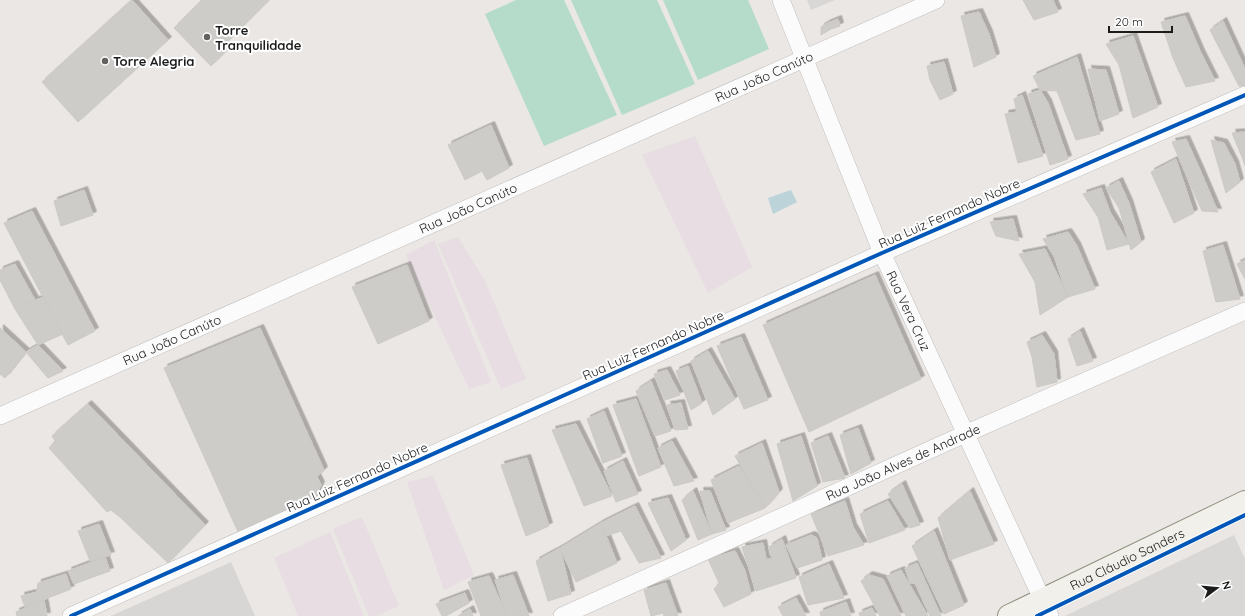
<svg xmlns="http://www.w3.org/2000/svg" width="1245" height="616" viewBox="0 0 1245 616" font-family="Quicksand,sans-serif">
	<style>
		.residential { fill: #d9d7d5 }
		.industrial { fill: #e7dde2 }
		.religious { fill: #d8d6d5 }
		.pitch { fill: #b5dbca }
		.water { fill: #bbd3d9 }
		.building { fill: #ceccc9; stroke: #ccc9c6; filter: url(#shadow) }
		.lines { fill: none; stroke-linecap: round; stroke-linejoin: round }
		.minor-casing { stroke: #c1bfbe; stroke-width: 18 }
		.secondary-casing { stroke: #90907f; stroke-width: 24 }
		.minor { stroke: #fcfbfb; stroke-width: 17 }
		.secondary { stroke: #f1f0ea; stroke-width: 22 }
		.cycleway-casing { stroke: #fff; stroke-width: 6 }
		.cycleway { stroke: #0057b8; stroke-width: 4 }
		.poi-dot { fill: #636261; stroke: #fff; stroke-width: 1.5 }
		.labels { text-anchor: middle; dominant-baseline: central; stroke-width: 4; stroke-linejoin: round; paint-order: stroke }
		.poi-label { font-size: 13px; font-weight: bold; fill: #1b1b1b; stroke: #fff; text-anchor: start }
		.street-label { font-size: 13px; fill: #1b1b1b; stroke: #fff }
	</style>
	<defs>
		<filter id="shadow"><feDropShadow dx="3.5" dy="-3.5" stdDeviation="0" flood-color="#0004"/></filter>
	</defs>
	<rect width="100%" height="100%" fill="#eae7e4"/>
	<path class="residential" d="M807 0H835L811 10Z
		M1234 535 1245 559V616H1065Z"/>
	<path class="industrial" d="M695 136 752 267 708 293 642 155Z
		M458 237 485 281 526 379 501 389 438 244Z
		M434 240 491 382 469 389 406 255Z
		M433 476 474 575 444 590 407 482Z
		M362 517 399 606 376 616H369L333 529Z
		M330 532 364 616H298L274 558Z"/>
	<path class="religious" d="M231 562 255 616H111Z"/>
	<path class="pitch" d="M516 0H564L617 115 544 146 485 14Z
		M571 0H657L695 84 622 115Z
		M663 0H748L769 49 698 80Z"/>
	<path class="water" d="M791 190 797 202 773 214 768 198Z"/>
	<path class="building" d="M132 0 168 40 78 122 42 82Z
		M202 0H269L223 46 227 50 211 66 174 28Z
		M1023 0H1053L1058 12 1034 20Z
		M979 12 989 34 996 57 974 67 961 16Z
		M1185 16 1201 53 1215 81 1186 87 1173 58 1161 22Z
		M838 19 840 26 831 29 828 23Z
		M1223 21 1245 69V86H1239L1210 30Z
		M828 23 831 29 821 35V27Z
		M1133 36 1158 107 1133 118 1119 65 1106 44Z
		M1077 57 1100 134 1076 140 1057 91 1040 90 1033 76Z
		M944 62 953 94 940 100 930 80 927 66Z
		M1088 69 1106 70 1119 114 1100 121Z
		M1040 90 1048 103 1068 159 1050 165 1028 94Z
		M1022 95 1043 156 1018 163 1005 114 1017 112 1014 99Z
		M491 125 509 168 487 180 482 171 465 180 448 145Z
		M1245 132V166L1242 157 1232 133Z
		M1186 139 1200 170 1218 212 1202 211 1190 184 1172 142Z
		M1211 140 1224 143 1235 164 1240 182 1226 193Z
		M1176 159 1194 213 1174 223 1151 172Z
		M1119 181 1129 203 1141 242 1131 250 1119 208 1106 188Z
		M1101 188 1110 212 1129 244 1107 250 1098 217 1083 194Z
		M84 190 93 215 61 226 54 201Z
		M32 211 95 331 68 345 4 223Z
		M1013 219 1019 241 996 236 990 222Z
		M1068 232 1077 246 1095 289 1068 297 1054 256 1043 239Z
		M1223 245 1240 299 1216 302 1203 251Z
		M1045 249 1068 297 1040 315 1035 282 1019 254Z
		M1245 260V279L1237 264Z
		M15 264 35 300 15 309 0 280V270Z
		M407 265 429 321 378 344 352 287Z
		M875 275 921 379 809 432 763 325Z
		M43 297 63 334 38 345 15 309Z
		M0 328 26 352 5 378 0 374Z
		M260 328 324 470 317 477 321 485 314 500 239 534 164 368Z
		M1080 331 1093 361 1077 366 1068 339Z
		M1042 335 1054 354 1057 382 1037 387 1032 357 1027 342Z
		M741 337 768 400 744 409 717 346Z
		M38 345 63 371 48 378 26 352Z
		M708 351 735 399 713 415 691 361Z
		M688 366 702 403 691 410 676 371Z
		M667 370 680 395 665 400 654 374Z
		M651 381 671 431 655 436 636 391Z
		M636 399 661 467 639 476 613 405Z
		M681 403 688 429 675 430 667 405Z
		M88 404 205 525 168 563 121 518 111 510 107 512 49 448 55 441 52 436Z
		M604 411 622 456 603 463 587 419Z
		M576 424 612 496 584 506 552 430Z
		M858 428 871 463 851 474 840 435Z
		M801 436 817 486 793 501 777 444Z
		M828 436 845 478 823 482 811 443Z
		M672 441 694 481 674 486 658 448Z
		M762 443 779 492 765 508 735 456Z
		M527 458 549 526 526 536 501 465Z
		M623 461 638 494 616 502 604 471Z
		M739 466 765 508 728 523 711 480Z
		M902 484 920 525 910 528 888 494Z
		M693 491 712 534 698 540 682 500Z
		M700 491H710L726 530 712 534Z
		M970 491 994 544 950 560 938 518Z
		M668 498 686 540 671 551 648 503Z
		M845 501 853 527 864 545 828 556 811 514Z
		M888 501 905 530 869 543 860 514Z
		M635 506 661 558 639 563 621 531 606 536 601 523Z
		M601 523 617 563 576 582 560 548Z
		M99 524 111 555 90 561 78 531Z
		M934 531 964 605 944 614 912 546Z
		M811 535 817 538 822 560 797 568 786 545Z
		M782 539 796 578 756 591 742 547 763 543 766 559H772L769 547Z
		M560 548 571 594 548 601 536 561Z
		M735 551 745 571 751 594 724 607 714 589 719 583 708 559Z
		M105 557 110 571 74 584 68 571Z
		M917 563 941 616H930L915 583H910L905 568Z
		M829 564 844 598 808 605 799 577Z
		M901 570 928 616H906L887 576Z
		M66 574 71 589 25 607 21 596 37 592 38 583Z
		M513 575 529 616H507L495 580Z
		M869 575 883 579 901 616H880L861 581Z
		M489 576 507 616H481L468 582Z
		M666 583 678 616H664L663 613 651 616 644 590Z
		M465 593 469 603 446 616H442L436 604Z
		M796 598 806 616H783L778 607Z
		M44 600 47 616H17L16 612Z
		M846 602 851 616H821L820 612Z
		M872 608 876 616H860L859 613Z
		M470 609 473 616H458Z"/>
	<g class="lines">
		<defs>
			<g id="minor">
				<path id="s1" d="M781 0 882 253 1050 616"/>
				<path id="s2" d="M0 416 936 0"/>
				<path d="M71 616 882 253 1245 95"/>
				<path id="s3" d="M562 616 965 434 1245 311"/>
			</g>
			<g id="secondary">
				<path id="s4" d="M1009 616 1245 502"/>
			</g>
		</defs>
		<use href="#minor" class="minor-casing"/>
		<use href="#secondary" class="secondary-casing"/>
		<use href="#minor" class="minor"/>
		<use href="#secondary" class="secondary"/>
		<defs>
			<path id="cycleway" d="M71 616 882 253 1245 95
				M1037 616 1245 515"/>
		</defs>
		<use href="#cycleway" class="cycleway-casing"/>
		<use href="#cycleway" class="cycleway"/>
	</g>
	<g class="poi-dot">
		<circle cx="207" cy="37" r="4"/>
		<circle cx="105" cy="61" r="4"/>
	</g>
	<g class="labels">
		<g class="poi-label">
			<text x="215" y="30">Torre<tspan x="215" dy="15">Tranquilidade</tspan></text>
			<text x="113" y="61">Torre Alegria</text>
		</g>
		<g class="street-label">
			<text stroke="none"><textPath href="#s2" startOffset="836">Rua João Canúto</textPath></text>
			<text stroke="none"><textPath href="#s2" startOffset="512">Rua João Canúto</textPath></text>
			<text transform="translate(949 213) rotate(-24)">Rua Luiz Fernando Nobre</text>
			<text stroke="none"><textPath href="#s1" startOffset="336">Rua Vera Cruz</textPath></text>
			<text stroke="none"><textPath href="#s2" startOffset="188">Rua João Canúto</textPath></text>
			<text transform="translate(653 345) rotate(-24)">Rua Luiz Fernando Nobre</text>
			<text stroke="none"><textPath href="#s3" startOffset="374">Rua João Alves de Andrade</textPath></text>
			<text transform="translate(357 477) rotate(-24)">Rua Luiz Fernando Nobre</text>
			<text stroke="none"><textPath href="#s4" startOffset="131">Rua Cláudio Sanders</textPath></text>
		</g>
	</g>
	<g transform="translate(1217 588) rotate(74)" stroke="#ffffff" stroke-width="3" paint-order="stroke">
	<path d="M0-3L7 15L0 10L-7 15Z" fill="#1b1b1b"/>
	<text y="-6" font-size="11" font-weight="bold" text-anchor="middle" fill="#1b1b1b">N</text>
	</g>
	<path d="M1109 26v6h63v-6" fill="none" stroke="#1b1b1b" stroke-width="2"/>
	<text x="1115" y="26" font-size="12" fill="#1b1b1b" stroke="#ffffff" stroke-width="3" paint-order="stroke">20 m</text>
</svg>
